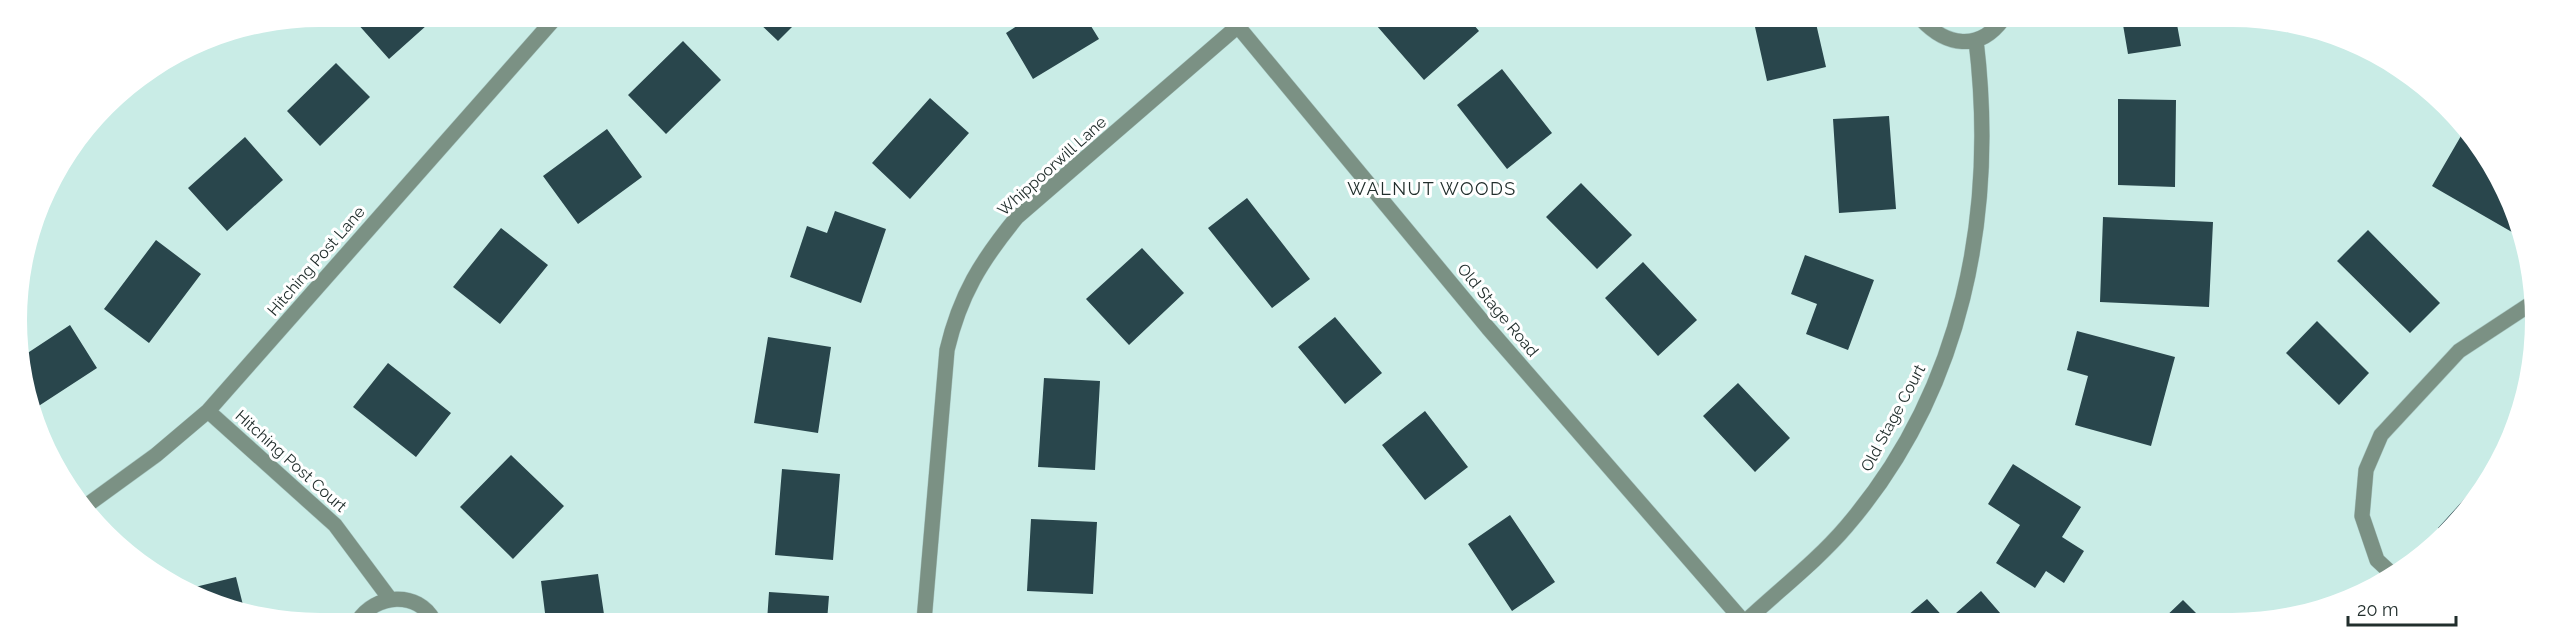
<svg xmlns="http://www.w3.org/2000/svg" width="2552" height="640" viewBox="0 0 2552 640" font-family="Raleway,sans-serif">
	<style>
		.building { fill: #29464c }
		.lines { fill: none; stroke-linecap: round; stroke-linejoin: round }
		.minor-casing { stroke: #a7c6c1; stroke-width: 16 }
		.minor { stroke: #7b9184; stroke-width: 15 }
		.labels { text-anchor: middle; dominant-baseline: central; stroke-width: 6; stroke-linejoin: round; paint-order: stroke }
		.street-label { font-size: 16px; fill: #212e2c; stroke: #fff }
		.neighbourhood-label { font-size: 18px; letter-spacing: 1.5px; fill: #212e2c; stroke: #fff }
	</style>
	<rect width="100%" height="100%" fill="#c9ece6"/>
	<path class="building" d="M362 17H436L389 59 356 22Z
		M753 17H790L796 23 778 41Z
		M1031 17 1086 18 1099 39 1033 79 1006 33Z
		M1370 18H1468L1479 31 1424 80Z
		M1753 18 1815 19 1826 67 1767 81Z
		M2122 19H2176L2181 46 2128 54Z
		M683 41 721 80 666 134 628 95Z
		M336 63 370 97 320 146 287 111Z
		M1502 69 1552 133 1507 169 1457 105Z
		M930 98 969 133 910 199 872 163Z
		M2118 99 2176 100 2175 187 2118 185Z
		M1889 116 1896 209 1839 213 1833 119Z
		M607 129 642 177 578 224 543 176Z
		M2465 129 2473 136 2524 239 2432 186Z
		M245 137 283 180 227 231 188 188Z
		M1581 183 1632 235 1597 269 1546 217Z
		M1247 198 1310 279 1272 308 1208 228Z
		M835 211 886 229 861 303 790 277 807 226 827 233Z
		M2103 217 2213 222 2209 307 2100 302Z
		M501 228 548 265 500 324 453 287Z
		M2368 230 2440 303 2410 333 2337 261Z
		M156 240 201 274 149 343 104 309Z
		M1142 248 1184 293 1129 345 1086 299Z
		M1805 255 1874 280 1848 350 1806 334 1817 304 1791 294Z
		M1643 262 1697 320 1658 356 1605 298Z
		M1335 317 1382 373 1345 404 1298 347Z
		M2317 321 2369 373 2339 405 2286 353Z
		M70 325 97 368 34 409 27 397 23 356Z
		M2077 331 2175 357 2151 446 2075 425 2088 376 2067 370Z
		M768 337 831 347 818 433 754 423Z
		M388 363 451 413 416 457 353 407Z
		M1044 378 1100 381 1095 470 1038 467Z
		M1738 383 1790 438 1755 472 1703 416Z
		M1425 411 1468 467 1425 500 1382 445Z
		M511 455 564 506 513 559 460 507Z
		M2013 464 2081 507 2062 537 2084 551 2064 583 2046 571 2035 588 1996 563 2020 525 1988 504Z
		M782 469 840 474 833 560 775 555Z
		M2477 485 2480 488 2445 536 2438 528Z
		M1510 515 1555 582 1512 611 1468 544Z
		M1031 519 1097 522 1093 594 1027 591Z
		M598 574 605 621H546L541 581Z
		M236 577 244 609 187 589Z
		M1981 591 2007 621H1901L1927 599 1947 621Z
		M769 592 829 596 827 621H767Z
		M2183 600 2204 621H2161Z
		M1058 613 1060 621H1032V620Z"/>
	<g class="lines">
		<defs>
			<path id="minor" d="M1231 18 1488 328 1743 621
				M1921 19C1946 46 1979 52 2003 19
				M208 411 335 525 390 599
				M83 508 156 455 208 411 556 17
				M2392 574 2377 560 2362 516 2366 470 2381 435 2459 351 2529 305
				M358 621C375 594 418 590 434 621
				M924 621 947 350C960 295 981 261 1017 217L1238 26
				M1746 621C1779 590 1817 561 1846 527 1963 391 1997 215 1976 40"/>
		</defs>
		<use href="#minor" class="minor-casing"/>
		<use href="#minor" class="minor"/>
	</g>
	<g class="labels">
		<g class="street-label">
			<text transform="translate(1052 166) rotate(-42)">Whippoorwill Lane</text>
			<text transform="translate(316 261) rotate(-49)">Hitching Post Lane</text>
			<text transform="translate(1498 310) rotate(50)">Old Stage Road</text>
			<text transform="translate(1893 418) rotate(-62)">Old Stage Court</text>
			<text transform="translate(291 461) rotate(42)">Hitching Post Court</text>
		</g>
		<g class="neighbourhood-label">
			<text x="1432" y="188">WALNUT WOODS</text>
		</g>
	</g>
	<path d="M0 0H2552V640H0ZM320 27H2232A293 293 0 0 1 2525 320V320A293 293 0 0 1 2232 613H320A293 293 0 0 1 27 320V320A293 293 0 0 1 320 27Z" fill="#fff" fill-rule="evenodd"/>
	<path d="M2348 616v9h108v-9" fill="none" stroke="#212e2c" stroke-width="3"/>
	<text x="2357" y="616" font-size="18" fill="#212e2c" stroke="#ffffff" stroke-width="4.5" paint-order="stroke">20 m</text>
</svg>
